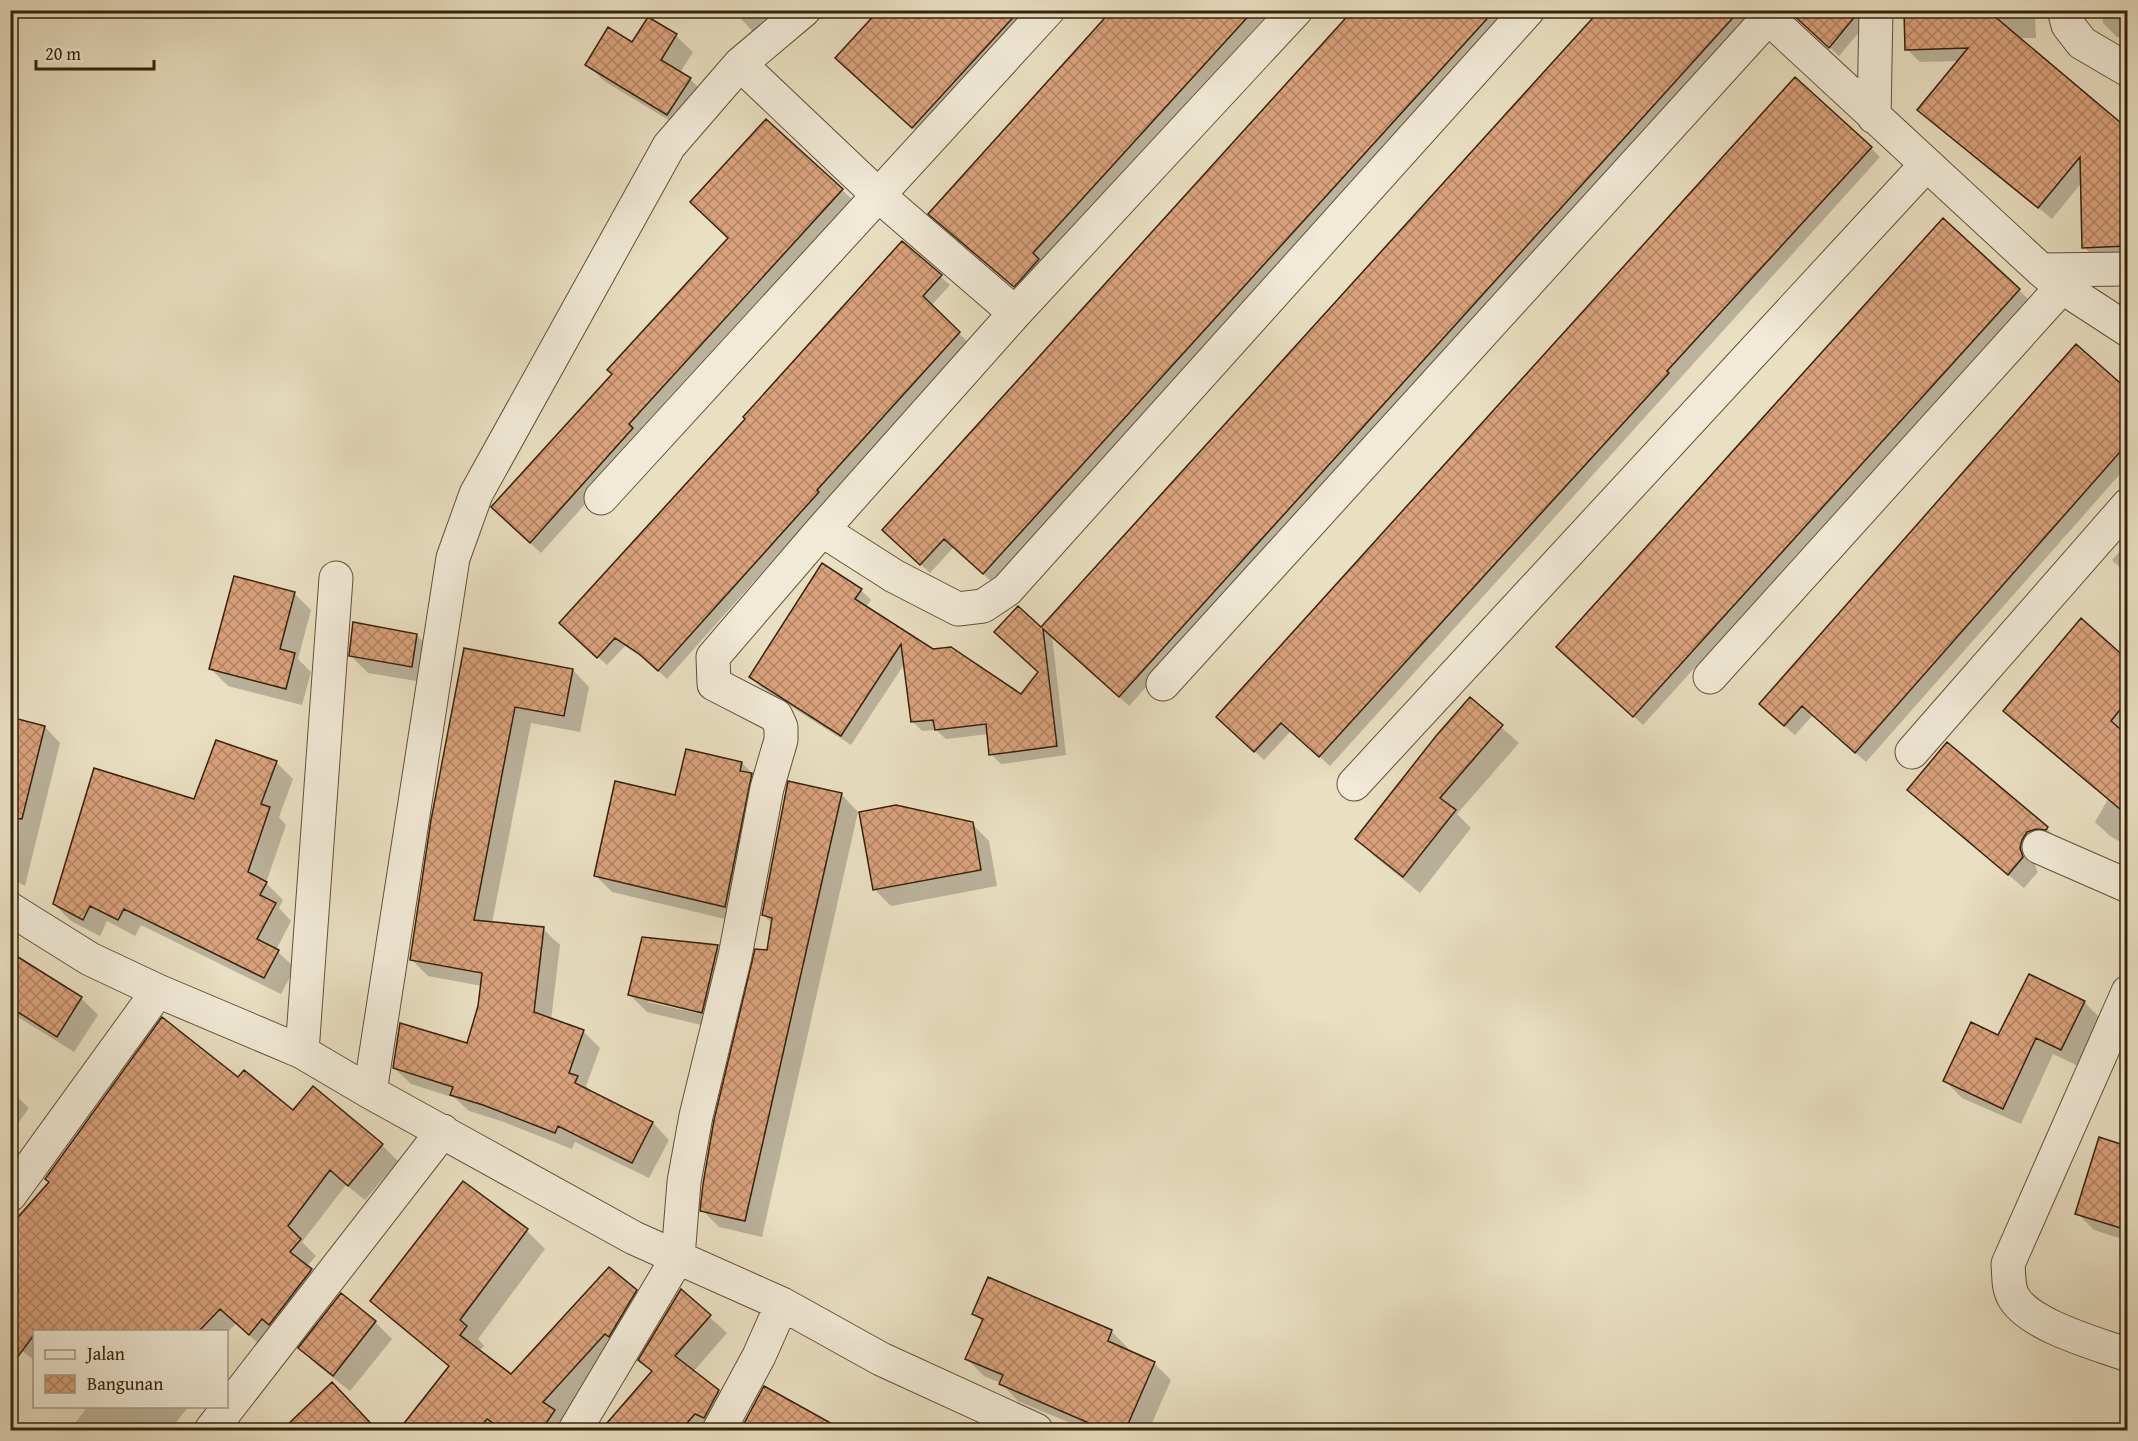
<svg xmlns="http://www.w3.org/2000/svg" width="2138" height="1441" viewBox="0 0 2138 1441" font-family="'Gentium Book Plus',serif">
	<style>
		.shadow { fill: #0003; fill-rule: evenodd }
		.building { fill: url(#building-cross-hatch); stroke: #36220b; stroke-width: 1.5 }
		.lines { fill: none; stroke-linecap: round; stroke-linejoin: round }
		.minor-casing { stroke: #635139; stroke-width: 35 }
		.minor { stroke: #f1ead7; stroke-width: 33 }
	</style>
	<defs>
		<pattern id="building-cross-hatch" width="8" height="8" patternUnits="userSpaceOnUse" patternTransform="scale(1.5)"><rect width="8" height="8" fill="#daa27c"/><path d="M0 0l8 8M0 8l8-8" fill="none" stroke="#b28464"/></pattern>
	</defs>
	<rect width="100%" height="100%" fill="#e9dfc2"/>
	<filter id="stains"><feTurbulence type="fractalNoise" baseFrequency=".00333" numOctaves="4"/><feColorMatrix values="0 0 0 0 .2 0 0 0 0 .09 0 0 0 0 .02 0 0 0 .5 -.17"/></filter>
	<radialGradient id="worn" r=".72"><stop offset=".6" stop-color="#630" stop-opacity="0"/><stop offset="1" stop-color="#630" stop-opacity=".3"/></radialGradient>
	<path class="shadow" d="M733 10H836L829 16 817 20 775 56Z
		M881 10H1037L922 136 846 67Z
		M1115 10H1272L1041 263 1024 295 939 223Z
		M1356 10H1512L993 583 954 547 930 573 893 539Z
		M1602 10H1755L1751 19 1129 706 1052 636 1066 755 1001 764 991 754 989 734 946 739 936 730 922 731 912 721 905 663 851 745 761 687 751 677 861 590 871 600 866 607 932 651 1022 696 1040 672 1041 629Z
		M1789 10H1869L1866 24 1839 56Z
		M1907 10H2035L2036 38H2018L2128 128V259L2097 260 2084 247 2082 182 2052 219 1932 122 1919 110 1959 61 1920 62 1907 49Z
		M2102 10H2128V37H2117L2103 23Z
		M676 36 693 52 680 73 690 79 707 96 685 130 604 81 587 64 633 44Z
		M1871 148 1880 157 1330 766 1291 731 1264 760 1227 726Z
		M842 190 853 200 643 440 541 553 504 519Z
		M903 243 950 285 931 306 968 342 667 679 649 662 625 646 607 665 570 632 747 419Z
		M2019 290 2028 299 1643 725 1568 657Z
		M2077 346 2128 391V465L1866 762 1813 715 1795 735 1771 715Z
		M2128 543V575L2112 560Z
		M294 593 311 610 298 659 311 672 302 705 228 686 211 669Z
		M10 597 19 605 10 686Z
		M417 635 433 652 428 683 368 673 351 656Z
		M2068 635 2128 680V846L2110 836 2095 822 2108 799Z
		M466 650 573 670 589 687 580 732 531 723 492 923 543 929 560 945 551 1020 583 1031 600 1048 586 1086 594 1095 653 1123 669 1140 649 1178 575 1142 572 1149 501 1121 469 1111 455 1098 411 1084 394 1068 468 1045 480 1006 482 986 428 976 411 959Z
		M1470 699 1519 743 1457 814 1471 828 1420 893 1374 856 1357 839Z
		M10 718 45 727 60 743 25 886 10 878Z
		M276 762 293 779 279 817 286 825 266 883 283 900 279 908 291 921 276 950 295 968 281 994 141 925 135 936 107 921 100 936 71 921 54 904 195 800Z
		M742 763 759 780 742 923 612 892 595 875 676 797Z
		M842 795 858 812 762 1237 719 1227 702 1210 768 952 773 924 763 915Z
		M1924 804 2047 829 2062 843 2036 855 2035 865 2038 872 2024 888Z
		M972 824 989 841 997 886 891 906 874 889Z
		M717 947 734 964 718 1029 647 1012 630 995ZM648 999 709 1013V1016L648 1002Z
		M10 964 81 998 98 1015 74 1052 10 1012Z
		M2084 1002 2101 1019 2078 1066 2053 1054 2021 1124 1962 1098 1945 1081 1999 1037Z
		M238 1079 293 1112 314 1088 382 1145 398 1161 365 1200 346 1185 302 1242 316 1256 306 1267 326 1286 265 1349 236 1324 226 1333V1332H34V1360L18 1348Z
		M10 1090 29 1108 11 1133H10Z
		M2100 1139 2128 1147V1241L2094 1230 2077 1213Z
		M527 1231 545 1249 478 1339 484 1346 479 1351 511 1376 636 1291 654 1310 624 1351 562 1419 572 1430H400L450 1367 391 1319 372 1301Z
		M681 1291 727 1333 693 1372 718 1391 735 1408 712 1430H618L653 1373 640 1360Z
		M974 1314 1111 1331 1128 1348 1127 1351 1154 1363 1171 1380 1149 1430H1087L1018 1401 1001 1383 984 1376 967 1359 983 1322Z
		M375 1322 392 1339 350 1391 317 1365 300 1348Z
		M88 1406H189L170 1430H70Z
		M276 1424 283 1430H377H271Z"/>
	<path class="building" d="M879 10H1020L912 128 835 58Z
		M1112 10H1254L1033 253 1039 259 1014 287 928 214Z
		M1353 10H1495L983 574 944 539 920 565 882 530Z
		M1600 10H1740L1119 697 1043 629 1057 746 989 755 986 724 935 730 933 720 911 722 901 644 841 736 749 677 822 563 862 589 855 599 933 649 951 647 1021 694 1038 672 994 632 1018 606 1041 627Z
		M1788 10H1857V14L1829 48Z
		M1904 10H1987L2127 128V246L2082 248 2080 157 2038 208 1917 110 1968 48 1905 50Z
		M648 17 677 34 661 60 691 78 667 115 585 65 608 27 632 42Z
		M1795 77 1872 147 1667 371 1669 373 1319 757 1281 723 1254 752 1216 717Z
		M766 119 843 189 629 424 633 428 530 543 491 507 612 374 607 370 728 238 690 202Z
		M1943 218 2020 289 1633 717 1556 647Z
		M902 241 942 275 923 296 960 332 817 490 819 492 800 513 658 671 638 653 615 638 597 658 559 623 745 419 743 417Z
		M2076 344 2127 389V444L1855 753 1802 706 1784 726 1759 704Z
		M234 576 295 592 280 649 295 653 286 689 209 669Z
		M2081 618 2127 659V701L2111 721 2127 735V815L2003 711Z
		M353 622 417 634 412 667 349 656Z
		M464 648 573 669 564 716 515 707 474 920 544 927 534 1012 584 1030 569 1073 578 1076 575 1083 653 1122 632 1163 558 1126 555 1133 483 1105 450 1095 453 1087 393 1068 400 1023 467 1043 478 1006 482 973 410 960 431 820Z
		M1470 697 1503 725 1440 798 1456 810 1403 877 1355 839 1436 736Z
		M10 717 45 726 22 819 10 818Z
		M216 740 277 761 261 804 270 807 248 872 267 882 260 895 276 903 257 939 279 950 264 978 124 909 118 920 90 906 83 920 53 904 94 768 194 799Z
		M1947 742 2048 827 2046 830 2036 829 2027 832 2022 840 2020 848 2023 857 2008 875 1907 790Z
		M686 749 742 762 740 771 752 773 725 907 594 876 615 781 675 795Z
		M788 781 842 793 745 1221 700 1211 703 1184 714 1120 755 949 767 950 772 918 762 915Z
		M896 805 973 822 981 870 873 890 859 812Z
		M642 937 718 945 702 1013 628 995Z
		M10 952 82 997 57 1037 10 1007Z
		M2029 974 2085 1001 2061 1050 2036 1038 2003 1109 1943 1081 1971 1022 1998 1035Z
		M162 1017 238 1077 244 1070 293 1110 313 1086 383 1144 348 1186 330 1170 288 1226 301 1239 290 1252 312 1269 269 1325 262 1319 249 1335 220 1309 198 1332H34V1335L10 1367V1226L49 1182 45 1179Z
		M2099 1137 2127 1146V1230L2075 1214Z
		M463 1181 528 1229 460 1320 467 1326 460 1335 511 1374 609 1267 637 1290 609 1337 605 1334 543 1402 555 1410 541 1431H505L487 1419 477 1431H398L449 1366 370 1301Z
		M988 1277 1112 1330 1108 1341 1155 1362 1125 1431H1107L999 1384 1003 1375 965 1359 983 1319 972 1314Z
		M681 1289 711 1315 675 1356 719 1390 704 1418 695 1414 680 1431H600L652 1371 638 1360Z
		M341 1293 376 1321 333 1376 298 1348Z
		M332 1382 378 1431H281Z
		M764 1386 845 1431H740Z"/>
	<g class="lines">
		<defs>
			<path id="minor" d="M1760 10 2041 270 2062 287 2128 330
				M2064 10 2068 25 2082 43 2128 70
				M740 64 878 195 1015 313
				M1874 117 1876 10
				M2041 270 2128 269
				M601 498 1048 10
				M822 530 894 576 958 609 983 606 1007 590 1528 10
				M1710 677 2062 287
				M1163 684 1768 18
				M1912 752 2128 505
				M1354 784 1926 165
				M2039 847 2128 886
				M10 909 90 959 158 991 302 1052 370 1092 634 1238 782 1304 881 1359 1036 1430
				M2128 992 2008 1264C2009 1275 2008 1287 2013 1296 2027 1325 2098 1344 2128 1355
				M302 1052 336 578
				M370 1092 453 558 476 494 669 146 740 64 804 10
				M10 1195 158 991
				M211 1430 443 1131
				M575 1430 678 1257 684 1182 696 1116 735 956 767 788 781 740V727L776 716 714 684 713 657 822 530 1015 313 1296 10
				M719 1430 759 1356 782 1304"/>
		</defs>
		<use href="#minor" class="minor-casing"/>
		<use href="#minor" class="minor"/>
	</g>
	<rect width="2138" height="1441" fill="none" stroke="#e9dfc2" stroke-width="36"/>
	<rect x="12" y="12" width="2114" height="1417" fill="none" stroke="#36220b" stroke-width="3"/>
	<rect x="18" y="18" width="2102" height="1405" fill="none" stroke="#36220b" stroke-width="1.5"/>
	<rect x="33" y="1330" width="195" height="78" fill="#f1ead7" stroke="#a69a85" stroke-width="1.5"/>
	<rect x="45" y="1350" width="30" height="9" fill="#f1ead7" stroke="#a69a85" stroke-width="1.5"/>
	<text x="87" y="1360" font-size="18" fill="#36220b">Jalan</text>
	<rect x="45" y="1375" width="30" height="18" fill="url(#building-cross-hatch)" stroke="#a69a85" stroke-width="1.5"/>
	<text x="87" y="1390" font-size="18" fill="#36220b">Bangunan</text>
	<path d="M36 60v9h118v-9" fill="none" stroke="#36220b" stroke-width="3"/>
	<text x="45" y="60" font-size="18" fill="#36220b" stroke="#f1ead7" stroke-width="4.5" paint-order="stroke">20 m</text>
	<rect width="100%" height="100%" filter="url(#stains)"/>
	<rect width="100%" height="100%" fill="url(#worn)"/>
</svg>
